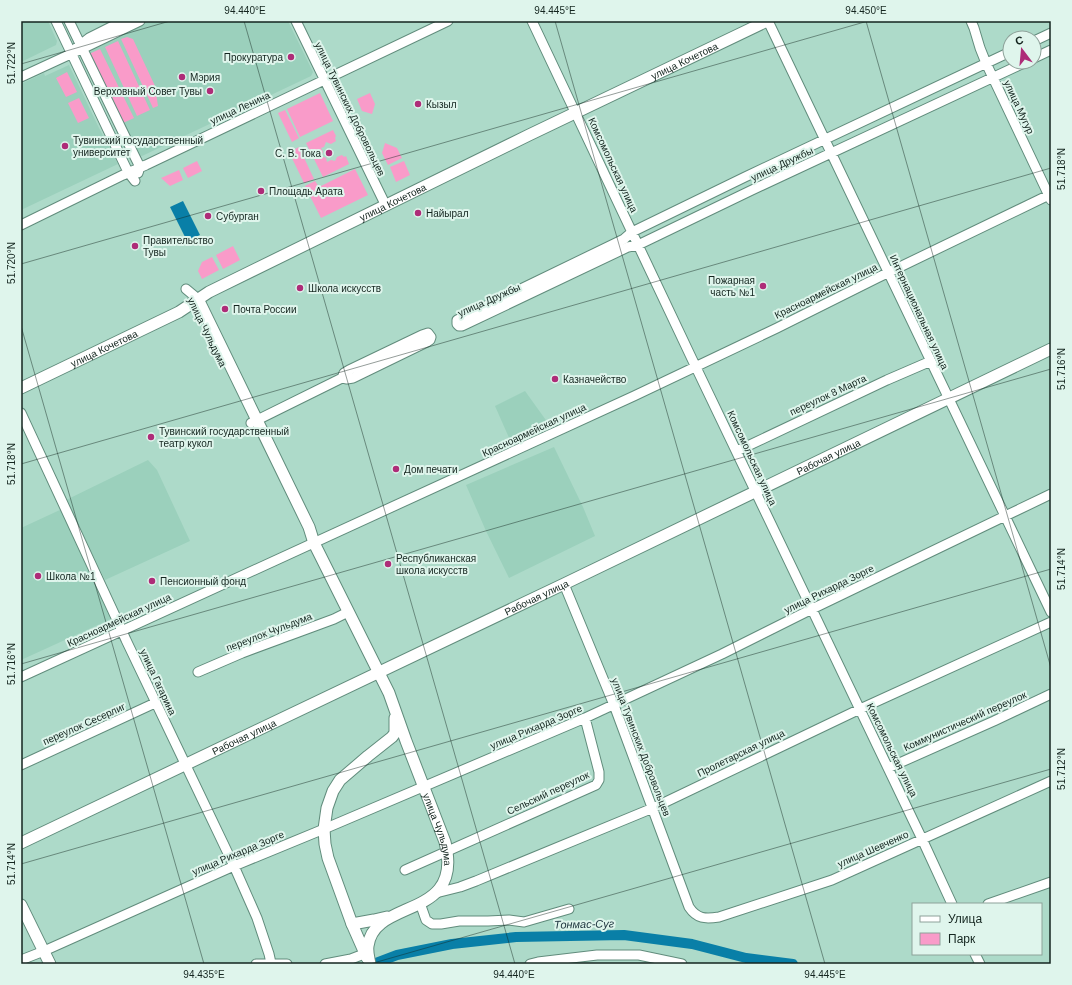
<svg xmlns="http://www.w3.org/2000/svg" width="1072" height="985" viewBox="0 0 1072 985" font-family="Arial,sans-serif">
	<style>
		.built { fill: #9bd0bc }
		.green { fill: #f99bc9 }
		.water { fill: #097fa7 }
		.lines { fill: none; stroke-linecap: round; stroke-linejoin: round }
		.river { stroke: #097fa7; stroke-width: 10 }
		.minor-casing { stroke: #618c7c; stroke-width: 11 }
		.major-casing { stroke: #618c7c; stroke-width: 13 }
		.minor { stroke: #fff; stroke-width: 9 }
		.major { stroke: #fff; stroke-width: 11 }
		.ticks { fill: none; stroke: #14251f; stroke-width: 1; stroke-opacity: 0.45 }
		.poi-dot { fill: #ae2c78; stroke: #dff5ec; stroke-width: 1.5 }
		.labels { text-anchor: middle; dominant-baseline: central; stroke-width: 4; stroke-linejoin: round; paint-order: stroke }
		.poi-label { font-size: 10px; fill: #14251f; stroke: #dff5ec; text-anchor: start }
		.street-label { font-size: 10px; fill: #14251f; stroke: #dff5ec }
		.water-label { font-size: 11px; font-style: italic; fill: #213741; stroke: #dff5ec }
		.neatline { fill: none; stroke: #14251f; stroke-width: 1.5 }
		.ticks-label { font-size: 10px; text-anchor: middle; fill: #14251f }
	</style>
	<rect width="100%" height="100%" fill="#addac9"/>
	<path class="built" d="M21 21H48L57 41 56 45 21 62Z
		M141 21H288L313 72 311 76 142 156 136 154 82 51Z
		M69 65 99 128 118 164 21 210V84L44 73 45 76Z
		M525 391 548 423 510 440 495 406Z
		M554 447 583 507 595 536 509 578 486 531 466 485Z
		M148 460 157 470 190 541 105 580 66 500Z
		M62 509 113 618 21 660V528Z"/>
	<path class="green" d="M127 37 133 39 155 86 158 106 153 108 121 39Z
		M118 41 150 110 137 116 105 47Z
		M100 49 134 118 123 123 89 54Z
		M67 72 77 92 66 97 56 78Z
		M320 93 333 121 300 137 287 109Z
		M370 93 375 104 372 114 362 111 357 99Z
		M79 98 89 118 78 123 68 103Z
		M285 110 299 138 292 142 278 113Z
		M333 130 336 136 335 138 336 141 331 144 326 142 324 147 321 148 323 152 321 156 326 158 327 162 331 160 335 161 337 157 342 155 344 157 346 156 349 164 323 177 306 143Z
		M385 143 397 148 402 158 388 165 382 153Z
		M299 147 314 179 304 183 289 152Z
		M197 161 202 171 188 178 183 168Z
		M404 161 410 175 396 182 390 167Z
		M355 169 368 195 321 218 305 186 315 181 319 187Z
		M179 170 183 180 170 186 161 178Z
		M233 246 240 260 223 269 216 255Z
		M212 257 219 270 202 279 198 271 202 262Z"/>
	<path class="water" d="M183 201 200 235 187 241 170 207Z"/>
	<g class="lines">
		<path class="river" d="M376 963 397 955 452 944 516 937 624 935 692 944 746 958 793 964"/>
		<defs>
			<path id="minor" d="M56 21 128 172 135 181
				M69 21 135 157 140 167 138 173
				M296 21 386 206
				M532 21 692 359 922 839 952 904
				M768 21 1051 612
				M971 21 974 28 980 48 986 63 1051 200
				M1034 41 1051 33
				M76 48 89 38 123 21
				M1010 52 745 177 632 232 624 239 461 318 457 320V324L459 326H462L628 247 638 245 752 190 1026 62
				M1034 58 1051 50
				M21 77 86 47 140 21
				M21 225 123 175 146 165 448 21
				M186 289 198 299
				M21 413 118 622 126 640 234 866 257 918 269 954 271 963
				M251 423 342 378 344 373 349 370 422 335 428 333 431 337 430 340 427 342 353 378 347 379 342 378
				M737 451 887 380 931 361
				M564 584 614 705 689 907C697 919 705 919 719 917L832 880 1051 781
				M198 672 242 653 334 619 348 612
				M21 677 634 396 777 328 877 278 1051 194
				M21 765 155 703
				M888 768 994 721 1051 694
				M405 870 596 785 599 780V772L585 718
				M436 893 460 887 476 881 653 808 860 709 1051 622
				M420 903 426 920 432 924H441L459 921H488L509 920 524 922 569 909
				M988 904 1051 882
				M975 954 980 964
				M21 960 44 951 234 866 324 829 585 718 722 654 812 609 1051 494
				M256 964H287
				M325 964 351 959 364 954
				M530 964 538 962 597 955H639L682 964"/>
			<g id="major">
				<path id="s1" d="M198 299 309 527 314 543 389 693 406 741 445 842C465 921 374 897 368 946 367 952 369 958 370 964"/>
				<path id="s2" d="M21 388 179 312 209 292 529 135 767 21"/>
				<path id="s3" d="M21 843 564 584 1051 349"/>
				<path d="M21 905 50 964"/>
				<path d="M352 924 374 920 387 917"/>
				<path d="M367 958 352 924 328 858 325 844 324 829 327 808 333 791 340 780 368 756 392 737 395 733V718"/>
			</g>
		</defs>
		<use href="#minor" class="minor-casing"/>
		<use href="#major" class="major-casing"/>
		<use href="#minor" class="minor"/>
		<use href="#major" class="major"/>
	</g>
	<path class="ticks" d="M244 21 515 964M555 21 825 964M866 21 1051 668M21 64 170 21M21 264 868 21M21 326 204 964M21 464 1051 168M21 664 1051 369M21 864 1051 569M370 964 1051 769"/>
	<g class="poi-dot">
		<circle cx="291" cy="57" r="4"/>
		<circle cx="182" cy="77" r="4"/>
		<circle cx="210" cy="91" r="4"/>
		<circle cx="418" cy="104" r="4"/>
		<circle cx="65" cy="146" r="4"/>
		<circle cx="329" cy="153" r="4"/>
		<circle cx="261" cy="191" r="4"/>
		<circle cx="418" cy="213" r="4"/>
		<circle cx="208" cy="216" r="4"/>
		<circle cx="135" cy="246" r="4"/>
		<circle cx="763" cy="286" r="4"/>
		<circle cx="300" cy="288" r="4"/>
		<circle cx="225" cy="309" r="4"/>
		<circle cx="555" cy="379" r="4"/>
		<circle cx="151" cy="437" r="4"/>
		<circle cx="396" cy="469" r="4"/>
		<circle cx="388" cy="564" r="4"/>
		<circle cx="38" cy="576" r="4"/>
		<circle cx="152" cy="581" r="4"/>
	</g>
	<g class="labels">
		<g class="poi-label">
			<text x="283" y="57" text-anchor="end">Прокуратура</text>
			<text x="190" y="77">Мэрия</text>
			<text x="202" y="91" text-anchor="end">Верховный Совет Тувы</text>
			<text x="426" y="104">Кызыл</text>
			<text x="73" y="140">Тувинский государственный<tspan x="73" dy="12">университет</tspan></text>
			<text x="321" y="153" text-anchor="end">С. В. Тока</text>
			<text x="269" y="191">Площадь Арата</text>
			<text x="426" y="213">Найырал</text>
			<text x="216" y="216">Субурган</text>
			<text x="143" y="240">Правительство<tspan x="143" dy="12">Тувы</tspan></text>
			<text x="755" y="280" text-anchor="end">Пожарная<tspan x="755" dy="12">часть №1</tspan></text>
			<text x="308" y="288">Школа искусств</text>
			<text x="233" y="309">Почта России</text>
			<text x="563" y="379">Казначейство</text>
			<text x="159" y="431">Тувинский государственный<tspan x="159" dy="12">театр кукол</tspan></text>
			<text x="404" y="469">Дом печати</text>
			<text x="396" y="558">Республиканская<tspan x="396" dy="12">школа искусств</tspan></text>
			<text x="46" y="576">Школа №1</text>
			<text x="160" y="581">Пенсионный фонд</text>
		</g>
		<g class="street-label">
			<text stroke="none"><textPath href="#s2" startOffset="740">улица Кочетова</textPath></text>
			<text transform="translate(1019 107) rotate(65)">улица Мугур</text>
			<text transform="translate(240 108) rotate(-25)">улица Ленина</text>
			<text transform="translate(350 109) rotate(64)">улица Тувинских Добровольцев</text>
			<text transform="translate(782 164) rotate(-25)">улица Дружбы</text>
			<text transform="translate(613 165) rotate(65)">Комсомольская улица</text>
			<text stroke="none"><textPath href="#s2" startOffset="416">улица Кочетова</textPath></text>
			<text transform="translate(826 291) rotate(-26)">Красноармейская улица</text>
			<text transform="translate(489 300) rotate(-24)">улица Дружбы</text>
			<text transform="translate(919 312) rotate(65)">Интернациональная улица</text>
			<text transform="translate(207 332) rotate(64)">улица Чульдума</text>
			<text stroke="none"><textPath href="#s2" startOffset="92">улица Кочетова</textPath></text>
			<text transform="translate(828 395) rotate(-25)">переулок 8 Марта</text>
			<text transform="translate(534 430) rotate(-25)">Красноармейская улица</text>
			<text stroke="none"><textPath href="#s3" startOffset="895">Рабочая улица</textPath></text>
			<text transform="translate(752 458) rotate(65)">Комсомольская улица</text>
			<text transform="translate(829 589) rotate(-26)">улица Рихарда Зорге</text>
			<text stroke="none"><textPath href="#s3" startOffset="571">Рабочая улица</textPath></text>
			<text transform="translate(119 620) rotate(-25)">Красноармейская улица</text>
			<text transform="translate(269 632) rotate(-21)">переулок Чульдума</text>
			<text transform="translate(158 682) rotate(65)">улица Гагарина</text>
			<text transform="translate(965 721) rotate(-24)">Коммунистический переулок</text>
			<text transform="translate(84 724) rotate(-24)">переулок Сесерлиг</text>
			<text transform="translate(536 727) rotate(-23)">улица Рихарда Зорге</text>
			<text stroke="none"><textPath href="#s3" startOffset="247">Рабочая улица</textPath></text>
			<text transform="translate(641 747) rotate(69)">улица Тувинских Добровольцев</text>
			<text transform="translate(892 750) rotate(64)">Комсомольская улица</text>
			<text transform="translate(741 753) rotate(-26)">Пролетарская улица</text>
			<text transform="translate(548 793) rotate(-25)">Сельский переулок</text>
			<text stroke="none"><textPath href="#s1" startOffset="583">улица Чульдума</textPath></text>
			<text transform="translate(873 849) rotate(-24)">улица Шевченко</text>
			<text transform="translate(238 853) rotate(-23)">улица Рихарда Зорге</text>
		</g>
		<g class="water-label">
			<text transform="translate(584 924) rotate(-1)">Тонмас-Суг</text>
		</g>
	</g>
	<rect width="1072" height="985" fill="none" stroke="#dff5ec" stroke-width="44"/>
	<rect x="912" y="903" width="130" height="52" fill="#dff5ec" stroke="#8ea29a"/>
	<rect x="920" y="916" width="20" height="6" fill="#ffffff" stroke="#8ea29a"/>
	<text x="948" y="923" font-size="12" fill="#14251f">Улица</text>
	<rect x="920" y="933" width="20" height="12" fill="#f99bc9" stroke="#8ea29a"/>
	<text x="948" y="943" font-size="12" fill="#14251f">Парк</text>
	<g transform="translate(1022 50) rotate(344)"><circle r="19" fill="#dff5ec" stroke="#8ea29a"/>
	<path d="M0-3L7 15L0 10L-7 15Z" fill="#ae2c78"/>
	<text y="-6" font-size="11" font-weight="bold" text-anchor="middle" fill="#14251f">С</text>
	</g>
	<rect x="22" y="22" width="1028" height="941" class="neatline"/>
	<g class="ticks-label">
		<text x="245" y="14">94.440°E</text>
		<text x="555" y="14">94.445°E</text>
		<text x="866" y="14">94.450°E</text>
		<text transform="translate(11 63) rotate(-90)" y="4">51.722°N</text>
		<text transform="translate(1061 169) rotate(-90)" y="4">51.718°N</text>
		<text transform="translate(11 263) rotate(-90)" y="4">51.720°N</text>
		<text transform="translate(1061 369) rotate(-90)" y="4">51.716°N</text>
		<text transform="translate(11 464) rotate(-90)" y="4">51.718°N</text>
		<text transform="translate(1061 569) rotate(-90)" y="4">51.714°N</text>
		<text transform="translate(11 664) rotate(-90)" y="4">51.716°N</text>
		<text transform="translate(1061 769) rotate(-90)" y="4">51.712°N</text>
		<text transform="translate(11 864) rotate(-90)" y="4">51.714°N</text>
		<text x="204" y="978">94.435°E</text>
		<text x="514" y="978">94.440°E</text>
		<text x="825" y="978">94.445°E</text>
	</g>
</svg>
